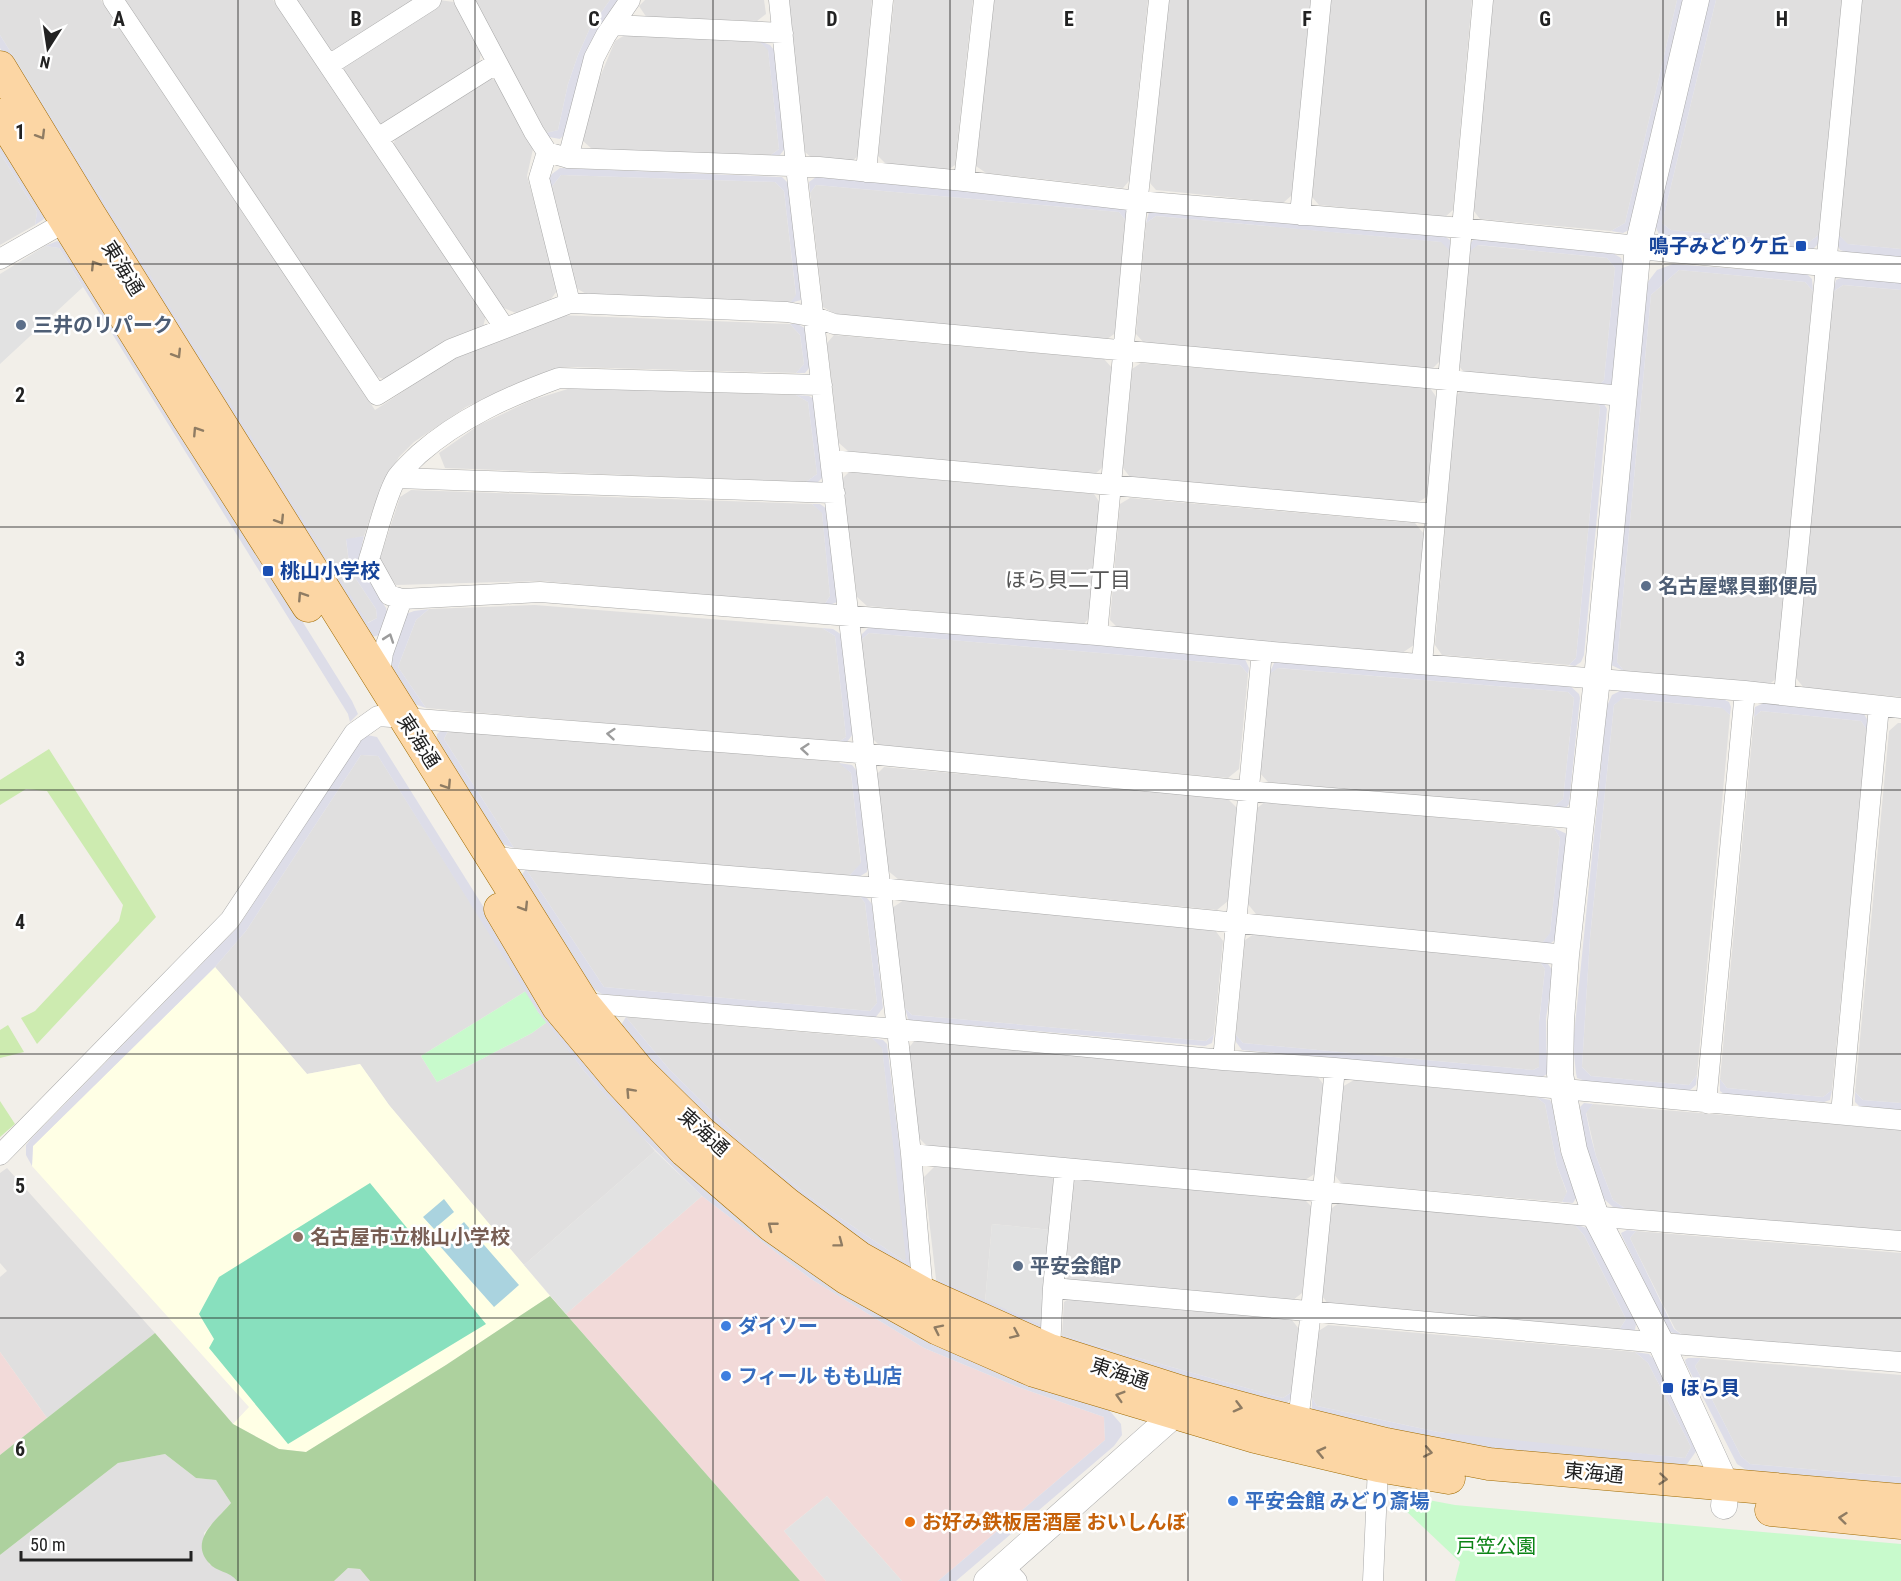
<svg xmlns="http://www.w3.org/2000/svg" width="1901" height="1581" viewBox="0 0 1901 1581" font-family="'Roboto Condensed','Noto Sans JP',sans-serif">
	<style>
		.residential { fill: #e0dfdf }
		.commercial { fill: #f2dad9 }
		.education { fill: #ffffe5 }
		.grass { fill: #cdebb0 }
		.forest { fill: #add19e }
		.park { fill: #c8facc }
		.pitch { fill: #88e0be }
		.parking { fill: #e2e2e2 }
		.plaza { fill: #dddde8 }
		.water { fill: #aad3df }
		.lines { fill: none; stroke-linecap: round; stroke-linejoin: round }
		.minor-casing { stroke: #a9a9a9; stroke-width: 21 }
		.tertiary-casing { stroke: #a9a9a9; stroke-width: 27 }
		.primary-casing { stroke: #a06b00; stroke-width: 33 }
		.minor { stroke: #fff; stroke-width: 20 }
		.tertiary { stroke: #fff; stroke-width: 26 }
		.primary { stroke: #fcd6a4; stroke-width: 32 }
		.oneway { stroke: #8f7c63 }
		.oneway2 { stroke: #9c9c9c }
		.grid { fill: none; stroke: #222; stroke-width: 1.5; stroke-opacity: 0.55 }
		.transit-dot { fill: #1a4fb4; stroke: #fff; stroke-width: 2 }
		.service-dot { fill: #5c6f8a; stroke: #fff; stroke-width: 2 }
		.education-dot { fill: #8d6e63; stroke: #fff; stroke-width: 2 }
		.shop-dot { fill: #3f7fe0; stroke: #fff; stroke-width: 2 }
		.food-dot { fill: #e8710a; stroke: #fff; stroke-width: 2 }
		.labels { text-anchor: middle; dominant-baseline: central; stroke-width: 5; stroke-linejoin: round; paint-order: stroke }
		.transit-label { font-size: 20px; font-weight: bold; fill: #164399; stroke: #fff; text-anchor: start }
		.street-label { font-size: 20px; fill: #222; stroke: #fff }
		.service-label { font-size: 20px; font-weight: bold; fill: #4e5e75; stroke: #fff; text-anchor: start }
		.education-label { font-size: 20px; font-weight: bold; fill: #785e54; stroke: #fff; text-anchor: start }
		.shop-label { font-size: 20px; font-weight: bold; fill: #366cbe; stroke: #fff; text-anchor: start }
		.food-label { font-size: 20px; font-weight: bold; fill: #c56008; stroke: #fff; text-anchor: start }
		.park-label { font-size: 20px; fill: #0c8416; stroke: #fff }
		.neighbourhood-label { font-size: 21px; fill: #555; stroke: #fff }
		.grid-label { font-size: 20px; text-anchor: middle; font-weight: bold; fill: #222; stroke: #fff; stroke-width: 5; stroke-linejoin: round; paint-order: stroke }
	</style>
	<rect width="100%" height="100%" fill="#f2efe9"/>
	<path class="residential" d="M0 0H101L375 410 455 357 558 315 790 324 800 335 804 364 796 373 571 367 556 368 466 407 414 442 399 457 379 492 364 536 346 540 350 570 376 609 377 618 367 623 0 35Z
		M122 0H273L486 315 483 327 446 340 387 380 375 376Z
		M294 0H419L339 52 327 51Z
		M439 0 454 2 481 53 478 67 388 126 378 124 342 71 345 60Z
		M475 0H610L590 28 578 55 568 84 558 130 546 133Z
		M645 0H764L766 14 757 21 647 18 639 6Z
		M788 0H872L858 156 851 162 813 159 805 152Z
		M894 0H973L955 165 948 170 886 164 878 156Z
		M994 0H1148L1129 181 1123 188 986 173 976 166Z
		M1168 0H1311L1292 195 1283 203 1156 190 1150 183Z
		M1331 0H1472L1453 210 1445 217 1319 205 1312 197Z
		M1493 0H1677L1625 223 1611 231 1480 219 1473 210Z
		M1716 0H1842L1820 234 1809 242 1671 230 1662 223Z
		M1861 0H1901V249L1847 244 1838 234Z
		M625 35 759 41 768 49 779 149 771 155 592 149 583 141 595 89 615 41Z
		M484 76 495 80 533 149 527 176 559 288 551 299 516 313 501 307 393 147 396 134Z
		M0 153 37 212 35 225 0 245Z
		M561 175 775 182 784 191 796 296 790 303 588 295 576 288 550 189Z
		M816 185 1119 212 1126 221 1117 332 1107 339 835 314 823 307 810 193Z
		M1156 216 1442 242 1450 251 1440 361 1432 369 1144 343 1136 334 1146 223Z
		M1477 245 1607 258 1615 268 1604 380 1596 388 1467 376 1459 366 1469 252Z
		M1679 270 1805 282 1813 291 1776 679 1768 685 1624 671 1617 662 1651 295Z
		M1843 285 1901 290V697L1804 688 1796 678 1833 292Z
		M834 335 1104 359 1113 369 1104 466 1095 474 848 451 839 443 827 343Z
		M1141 363 1430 388 1437 398 1428 496 1417 503 1130 477 1123 468 1132 369Z
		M571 388 796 395 808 402 817 474 806 482 445 468 439 453 479 425 532 400Z
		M1464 388 1595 400 1600 407 1576 658 1569 665 1442 655 1435 645 1456 396Z
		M849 472 1094 494 1100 503 1089 618 1083 625 867 606 857 597 842 479Z
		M411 490 812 504 822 512 830 596 824 605 541 581 396 585 379 561 400 497Z
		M1130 498 1415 523 1424 534 1414 645 1402 653 1119 629 1110 620 1120 504Z
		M535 605 822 628 835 636 846 737 837 743 426 708 398 667 416 620 429 609Z
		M869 633 1240 665 1248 674 1239 769 1228 778 881 747 871 737 861 640Z
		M1277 668 1568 692 1574 698 1563 799 1552 808 1268 782 1259 772 1269 674Z
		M1622 698 1723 708 1730 715 1697 1075 1689 1085 1591 1076 1582 1067 1590 938 1614 705Z
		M1761 711 1861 721 1867 730 1832 1090 1823 1097 1727 1088 1720 1079 1754 717Z
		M1898 723H1901V1103L1863 1100 1855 1092 1889 731Z
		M449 729 839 762 851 773 861 864 849 876 514 848 444 739Z
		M361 755 378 756 526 991 421 1056 437 1082 532 1033 547 1022 585 1072 655 1151 524 1265 389 1105 360 1064 307 1074 215 967 246 931Z
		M884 767 1227 798 1237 808 1228 901 1217 910 898 879 887 870 876 775Z
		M1266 801 1554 828 1560 838 1550 934 1542 943 1256 914 1247 903 1256 809Z
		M526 869 859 895 865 903 877 1003 870 1011 604 987Z
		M904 900 1215 930 1223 941 1214 1034 1206 1041 912 1015 905 1008 892 908Z
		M1254 934 1540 962 1545 969 1539 1022V1067L1533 1070 1243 1043 1236 1035 1245 940Z
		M626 1017 872 1038 882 1047 907 1259 904 1261 814 1200 749 1148 669 1069Z
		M915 1040 1317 1076 1324 1085 1316 1173 1305 1180 927 1146 918 1137 908 1049Z
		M1354 1080 1536 1097 1545 1104 1557 1166 1567 1193 1562 1202 1341 1183 1333 1173 1342 1087Z
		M1593 1104 1901 1130V1232L1626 1209 1613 1200 1596 1156 1586 1112Z
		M936 1165 1050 1175 1057 1184 1052 1230 992 1224 985 1302 936 1279 924 1177Z
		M7 1168 155 1333 47 1418 0 1352V1277L7 1271 0 1263V1173Z
		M1076 1178 1303 1198 1312 1207 1302 1293 1293 1300 1069 1281 1061 1271 1069 1185Z
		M1340 1202 1574 1224 1584 1235 1626 1319 1619 1330 1328 1304 1320 1293 1328 1211Z
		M1636 1231 1901 1253V1355L1684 1336 1675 1329 1630 1238Z
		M1073 1296 1288 1315 1299 1329 1292 1392 1283 1398 1121 1353 1062 1335 1064 1302Z
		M1328 1325 1635 1352 1648 1363 1691 1447 1685 1458 1499 1440 1438 1432 1317 1406 1312 1398 1317 1332Z
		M1701 1358 1901 1375V1477L1750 1464 1741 1456 1695 1366Z
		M165 1454 196 1478 216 1480 231 1503 204 1533 209 1564 232 1575 237 1581H0V1555L118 1463Z
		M348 1568 360 1569 370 1581H334Z"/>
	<path class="commercial" d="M702 1196 811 1279 924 1348 1018 1387 1104 1417 1105 1440 938 1581H902L827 1496 784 1531 826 1581H800L566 1314Z
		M0 1352 47 1418 0 1455Z"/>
	<path class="education" d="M215 967 307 1074 360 1064 389 1105 550 1296 446 1365 306 1452 279 1449 233 1424 249 1407 32 1166 33 1146Z"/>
	<path class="grass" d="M49 749 156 917 37 1044 21 1018 35 1011 119 921 123 905 47 791 26 789 0 805V780Z
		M8 1025 24 1052 0 1058V1030Z
		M0 1101 15 1124 0 1137Z"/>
	<path class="forest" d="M550 1296 800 1581H370L360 1569 348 1568 334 1581H237C230 1571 216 1572 209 1563 188 1540 218 1519 231 1503L216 1480 196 1478 165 1454 118 1463 0 1555V1455L155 1333 233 1424 279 1449 306 1452 446 1365Z"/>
	<path class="park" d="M526 991 538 1012 547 1022 532 1033 437 1082 421 1056Z
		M1386 1492 1455 1505 1901 1544V1581H1455L1460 1562Z"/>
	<path class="pitch" d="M370 1183 486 1324 288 1444 209 1348 214 1339 199 1314 219 1277Z"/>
	<path class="parking" d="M45 246 59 248 83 287 0 364V274Z
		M655 1151 702 1196 566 1314 524 1265Z
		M992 1224 1052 1230 1042 1325 985 1302Z
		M827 1496 902 1581H826L784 1531Z"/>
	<path class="plaza" d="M610 0H618L564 135 560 139 549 137 546 133 558 130 568 84 578 55 590 28Z
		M1677 0H1685L1631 229 1623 233 1611 231 1625 223Z
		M1709 0H1716L1662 223 1671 230 1809 242 1820 234 1819 243 1812 250 1666 237 1659 234 1656 228V222Z
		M0 35 368 623 377 618 376 609 350 570 346 539 364 536 358 563 386 608 388 616 380 635 372 637 157 300 0 48Z
		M759 41 770 45 774 50 786 147 780 155H771L779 149 768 50Z
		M0 137 47 214 44 219 35 225 37 212 0 153Z
		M560 168 782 177 790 185 801 300 790 303 796 295 784 191 775 182 561 175 550 189 548 181 552 174Z
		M816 177 1121 206 1127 210 1126 221 1119 212 816 185 810 193 809 182Z
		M1151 210 1443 235 1450 240V251L1441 242 1156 216 1146 223 1149 212Z
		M1838 234 1848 244 1901 249V257L1846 252 1840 250 1838 246Z
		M1479 239 1611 252 1621 258 1624 268 1613 382 1611 386 1596 388 1604 380 1615 268 1607 258 1478 245 1469 252 1470 244 1473 240Z
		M57 241 68 245 352 701 358 714 350 722 348 714 59 248 45 246Z
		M1673 264 1807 274 1812 279 1813 291 1805 282 1679 270 1651 295 1617 662 1624 671 1611 665 1647 283 1657 270Z
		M1843 277 1901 282V290L1843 285 1833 292 1836 280Z
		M790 324H798L806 329 810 367 805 373H796L804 364 800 335Z
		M796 395 809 396 814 399 823 477 818 482H806L817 474 808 402Z
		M1595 400 1604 404 1607 409 1584 655 1581 662 1575 666 1569 665 1576 658 1600 407Z
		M812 504H820L827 509 838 596 837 602 830 605H824L830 596 822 513Z
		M429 609 416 620 398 667 426 708 414 704 391 673 390 664 406 614 414 611Z
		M870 626 1241 657 1245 659 1249 668 1248 674 1240 665 869 633 861 640 862 634Z
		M822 628 833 629 842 635 853 734 847 742 837 743 846 737 835 636Z
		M1275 661 1569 685 1579 694 1580 698 1569 804 1566 808H1552L1563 799 1574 698 1568 692 1278 668 1269 674Z
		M1620 691 1725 700 1729 702 1731 707 1730 715 1722 708 1623 698 1614 705 1590 938 1582 1067 1591 1076 1689 1085 1697 1075 1696 1085 1689 1091 1585 1081 1577 1078 1576 1073 1574 1055V1035L1607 706 1612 695Z
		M1764 703 1864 714 1868 721 1867 730 1861 721 1761 711 1754 717 1755 707Z
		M443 729H449L444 739 514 848 502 844 436 743 437 734Z
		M367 735 377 737 543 1002 580 1052 1109 1410 1121 1424 1122 1435 1114 1446 956 1581H938L1105 1440 1104 1417 1018 1387 924 1348 811 1279 702 1196 640 1135 585 1072 538 1012 378 756 361 755 246 931 215 967 33 1146 32 1166 26 1155V1145L30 1140 238 927 363 737Z
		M839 763 852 765 857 771 868 866 867 872 859 877 849 876 861 863 851 773Z
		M1554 828 1567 834V841L1555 940 1551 943H1542L1550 933 1560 838Z
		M526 869 604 987 870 1011 877 1003 865 903 859 895 867 898 872 904 883 1008 875 1018 602 994 590 987 521 876Z
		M1540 962 1548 964 1553 971 1546 1019 1547 1074 1542 1077 1242 1050 1236 1042V1035L1243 1043 1533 1070 1539 1067V1022L1545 969Z
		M905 1008 912 1015 1206 1041 1214 1034 1212 1043 1205 1046 910 1020 908 1019Z
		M626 1017 669 1069 749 1148 814 1200 904 1261 906 1259 882 1048 872 1038 883 1040 887 1044 913 1258 911 1266 903 1269 775 1184 655 1069 621 1025Z
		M1720 1079 1727 1088 1823 1097 1832 1090 1830 1100 1824 1102 1724 1094 1720 1091Z
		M1855 1092 1863 1100 1901 1103V1110L1859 1106 1855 1102Z
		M1536 1097 1550 1100 1552 1104 1560 1151 1576 1198 1573 1203 1562 1202 1567 1192 1557 1166 1545 1104Z
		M1584 1103 1593 1104 1586 1113 1591 1137 1596 1156 1613 1200 1626 1209 1613 1207 1604 1199 1591 1165 1584 1136 1580 1107Z
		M1574 1224 1587 1228 1590 1232 1636 1324 1635 1330H1619L1626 1319 1584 1235Z
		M1627 1230 1636 1231 1630 1238 1674 1329 1684 1336 1670 1332 1667 1328 1622 1236 1621 1233Z
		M936 1279 1042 1325 1041 1329 1040 1331 936 1289Z
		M1062 1335 1121 1353 1283 1398 1292 1392 1291 1398 1286 1405 1279 1407 1062 1339Z
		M1635 1352 1649 1354 1655 1360 1697 1450 1687 1464 1681 1467 1469 1448 1313 1414 1312 1409V1398L1317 1406 1438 1432 1685 1458 1691 1447 1648 1363Z
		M1688 1358H1701L1695 1366 1741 1456 1750 1464 1901 1477V1486L1757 1474 1745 1469 1737 1464 1686 1364 1685 1360Z"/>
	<path class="water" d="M444 1199 454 1212 434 1229 423 1217Z
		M464 1222 519 1285 494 1307 438 1244Z"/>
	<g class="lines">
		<defs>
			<path id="minor" d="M113 0 377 395 451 349 570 303 787 312 815 317 834 324 1623 396
				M285 0 504 327
				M464 0 534 132 547 152 568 158 819 167 964 181 1138 201 1462 228 1638 246
				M779 0 798 185 897 1029 1223 1060 1335 1068 1311 1311 1298 1422
				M613 25 783 33
				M329 65 431 0
				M378 138 497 63
				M547 152 539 178 570 303
				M568 158 594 58 606 35 630 0
				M866 172 883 0
				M964 181 984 0
				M1300 215 1321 0
				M0 259 67 221
				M822 385 559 378C509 396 460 418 419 454 412 461 403 469 397 477 386 495 376 538 369 559L389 595 402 599 540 592 1097 635 1262 651 1745 691 1901 708
				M831 460 1435 514
				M397 478 835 493
				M1097 635 1136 215 1159 0
				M1422 663 1483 0
				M379 680 383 653 402 599
				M1784 695 1852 0
				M493 857 880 888 1566 955
				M583 1003 897 1029 911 1154 923 1293
				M1223 1060 1262 651
				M1335 1068 1901 1120
				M1706 1103 1745 691
				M1841 1114 1879 706
				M911 1154 1578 1215 1901 1241
				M0 1155 230 920 354 733 378 716 848 752 1248 791 1582 819
				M1065 1168 1053 1288 1661 1343 1901 1362
				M1050 1350 1053 1288
				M1004 1567 1017 1581
				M1373 1581 1378 1466"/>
			<path id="tertiary" d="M1696 0 1638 246 1597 679 1566 955 1561 1021 1560 1074 1574 1150 1596 1217 1661 1343 1726 1485 1724 1506
				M1638 246 1901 270
				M987 1581 1176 1413 1180 1400"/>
			<path id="primary" d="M0 67 90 215 583 1003 639 1071 702 1133 786 1203 860 1258 923 1293 1050 1350 1182 1392 1260 1413 1386 1444 1489 1464 1901 1500
				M0 115 188 418 308 606
				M500 909 558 1007 619 1080 685 1151 772 1226 846 1278 938 1329 1034 1371 1255 1437 1378 1466 1449 1478
				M1771 1510 1901 1523"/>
		</defs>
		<use href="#minor" class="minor-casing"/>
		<use href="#tertiary" class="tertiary-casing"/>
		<use href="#primary" class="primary-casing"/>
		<use href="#minor" class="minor"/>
		<use href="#tertiary" class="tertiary"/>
		<use href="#primary" class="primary"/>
	</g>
	<defs><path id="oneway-chevron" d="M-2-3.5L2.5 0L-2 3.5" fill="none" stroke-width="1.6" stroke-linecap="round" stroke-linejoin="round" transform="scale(1.5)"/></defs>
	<g class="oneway">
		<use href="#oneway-chevron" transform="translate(41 135) rotate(59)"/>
		<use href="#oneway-chevron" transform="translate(95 265) rotate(-122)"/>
		<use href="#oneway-chevron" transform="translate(177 354) rotate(58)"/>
		<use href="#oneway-chevron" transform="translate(197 431) rotate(-123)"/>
		<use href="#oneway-chevron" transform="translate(280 520) rotate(58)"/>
		<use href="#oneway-chevron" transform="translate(302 596) rotate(-123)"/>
		<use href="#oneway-chevron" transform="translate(447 785) rotate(57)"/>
		<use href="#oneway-chevron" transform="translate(524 907) rotate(58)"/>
		<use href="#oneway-chevron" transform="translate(630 1092) rotate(-133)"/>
		<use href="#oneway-chevron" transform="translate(772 1226) rotate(-142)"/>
		<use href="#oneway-chevron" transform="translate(839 1243) rotate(37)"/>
		<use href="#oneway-chevron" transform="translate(938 1329) rotate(-154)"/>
		<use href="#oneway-chevron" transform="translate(1015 1334) rotate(24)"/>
		<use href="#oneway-chevron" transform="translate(1120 1396) rotate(-163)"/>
		<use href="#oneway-chevron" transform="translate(1238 1407) rotate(15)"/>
		<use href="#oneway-chevron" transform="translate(1321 1452) rotate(-167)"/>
		<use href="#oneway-chevron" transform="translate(1428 1452) rotate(11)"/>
		<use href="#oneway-chevron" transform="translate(1663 1479) rotate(5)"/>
		<use href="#oneway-chevron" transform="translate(1843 1518) rotate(-174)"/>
	</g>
	<g class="oneway2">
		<use href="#oneway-chevron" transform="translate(389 638) rotate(-71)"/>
		<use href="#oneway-chevron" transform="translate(611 734) rotate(-175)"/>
		<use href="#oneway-chevron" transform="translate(805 749) rotate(-175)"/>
	</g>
	<path class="grid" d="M238 0V1581M475 0V1581M713 0V1581M950 0V1581M1188 0V1581M1426 0V1581M1663 0V1581M0 264H1901M0 527H1901M0 790H1901M0 1054H1901M0 1318H1901"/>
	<g class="transit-dot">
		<rect x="1795" y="240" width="12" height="12" rx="3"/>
		<rect x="262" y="565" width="12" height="12" rx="3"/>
		<rect x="1662" y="1382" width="12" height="12" rx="3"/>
	</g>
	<g class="service-dot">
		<circle cx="21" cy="325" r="6"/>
		<circle cx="1646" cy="586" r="6"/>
		<circle cx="1018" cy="1266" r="6"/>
	</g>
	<circle class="education-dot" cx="298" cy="1237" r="6"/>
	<g class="shop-dot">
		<circle cx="726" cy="1326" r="6"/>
		<circle cx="726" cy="1376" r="6"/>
		<circle cx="1233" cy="1501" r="6"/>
	</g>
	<circle class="food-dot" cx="910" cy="1522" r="6"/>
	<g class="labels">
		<g class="transit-label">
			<text x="1789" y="246" text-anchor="end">鳴子みどりケ丘</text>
			<text x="280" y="571">桃山小学校</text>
			<text x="1680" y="1388">ほら貝</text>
		</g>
		<g class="street-label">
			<text transform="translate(123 268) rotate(58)">東海通</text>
			<text transform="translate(419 741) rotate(57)">東海通</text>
			<text transform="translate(704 1132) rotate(42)">東海通</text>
			<text transform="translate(1120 1373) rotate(18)">東海通</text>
			<text transform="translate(1594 1473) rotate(5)">東海通</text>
		</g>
		<g class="service-label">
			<text x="33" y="325">三井のリパーク</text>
			<text x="1658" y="586">名古屋螺貝郵便局</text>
			<text x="1030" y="1266">平安会館P</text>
		</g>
		<g class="education-label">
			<text x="310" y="1237">名古屋市立桃山小学校</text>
		</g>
		<g class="shop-label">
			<text x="738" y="1326">ダイソー</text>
			<text x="738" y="1376">フィール もも山店</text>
			<text x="1245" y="1501">平安会館 みどり斎場</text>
		</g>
		<g class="food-label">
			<text x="922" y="1522">お好み鉄板居酒屋 おいしんぼ</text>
		</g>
		<g class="park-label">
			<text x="1496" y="1546">戸笠公園</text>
		</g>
		<g class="neighbourhood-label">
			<text x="1068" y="580">ほら貝二丁目</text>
		</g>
	</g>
	<g class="grid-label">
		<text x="119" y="26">A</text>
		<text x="356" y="26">B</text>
		<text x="594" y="26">C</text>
		<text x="832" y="26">D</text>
		<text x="1069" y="26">E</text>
		<text x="1307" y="26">F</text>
		<text x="1545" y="26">G</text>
		<text x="1782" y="26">H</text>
		<text x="20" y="139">1</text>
		<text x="20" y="402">2</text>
		<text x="20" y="666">3</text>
		<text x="20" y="929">4</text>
		<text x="20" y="1193">5</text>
		<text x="20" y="1456">6</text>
	</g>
	<g transform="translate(48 48) rotate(192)" stroke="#ffffff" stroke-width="4.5" paint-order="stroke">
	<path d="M0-4.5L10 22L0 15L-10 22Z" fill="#222222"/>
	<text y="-9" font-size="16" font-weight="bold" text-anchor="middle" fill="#222222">N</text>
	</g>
	<path d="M21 1551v9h170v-9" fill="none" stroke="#222222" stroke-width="3"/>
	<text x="30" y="1551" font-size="18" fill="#222222" stroke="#ffffff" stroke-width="4.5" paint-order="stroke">50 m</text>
</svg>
